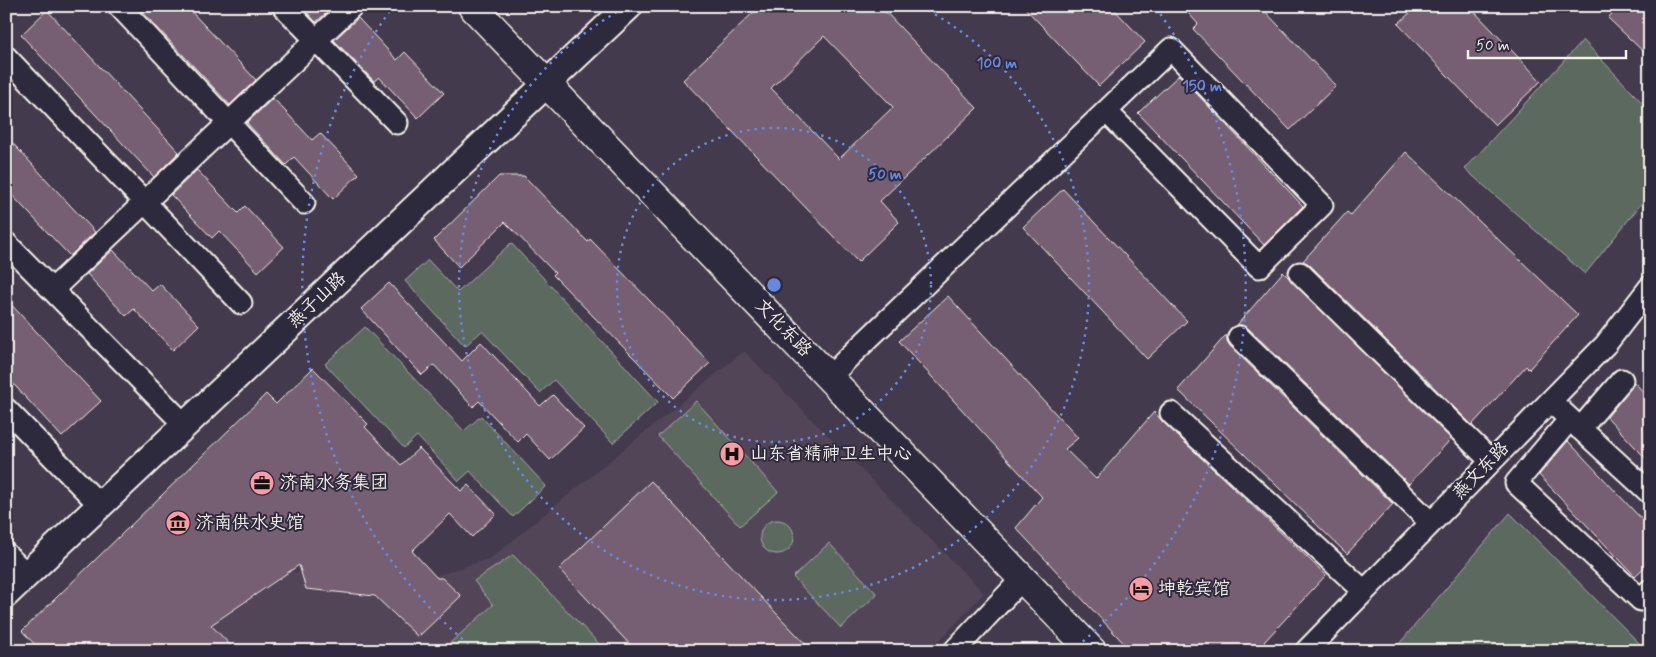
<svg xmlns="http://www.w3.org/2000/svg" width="1656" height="657" viewBox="0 0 1656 657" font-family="Mynerve,'LXGW WenKai TC',sans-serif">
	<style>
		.built { fill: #534558 }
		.green { fill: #5b695f; stroke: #a8ada4 }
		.building { fill: #765f73; stroke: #f4f1e8; fill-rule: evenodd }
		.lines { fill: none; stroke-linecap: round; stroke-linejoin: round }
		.minor-casing { stroke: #f4f1e8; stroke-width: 25 }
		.tertiary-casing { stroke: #f4f1e8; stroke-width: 30 }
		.secondary-casing { stroke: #f4f1e8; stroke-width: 31 }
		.minor { stroke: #2f2a3d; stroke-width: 21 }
		.tertiary { stroke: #2f2a3d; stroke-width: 26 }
		.secondary { stroke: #2f2a3d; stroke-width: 28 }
		.ring { fill: none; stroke: #6887de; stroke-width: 2.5; stroke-dasharray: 2.5 5 }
		.labels { text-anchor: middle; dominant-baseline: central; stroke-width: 4; stroke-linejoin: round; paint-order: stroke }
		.street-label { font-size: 18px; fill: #f4f1e8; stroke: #2f2a3d }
		.poi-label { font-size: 18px; fill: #f4f1e8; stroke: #2f2a3d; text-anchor: start }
		.centre { fill: #6887de; stroke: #2f2a3d; stroke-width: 2.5 }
		.ring-label { font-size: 15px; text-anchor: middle; font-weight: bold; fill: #6887de; stroke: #2f2a3d; stroke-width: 4; stroke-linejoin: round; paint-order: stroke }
	</style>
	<rect width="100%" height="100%" fill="#443a4d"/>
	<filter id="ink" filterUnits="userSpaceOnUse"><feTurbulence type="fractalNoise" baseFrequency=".02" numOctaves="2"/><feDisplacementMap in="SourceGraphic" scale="10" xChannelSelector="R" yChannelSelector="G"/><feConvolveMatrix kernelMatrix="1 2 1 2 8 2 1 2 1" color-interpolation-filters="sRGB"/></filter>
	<g filter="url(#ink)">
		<path class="built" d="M744 351 984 593 930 651H174L290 572 435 576 491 558Z"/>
		<path class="green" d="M1583 40 1650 111V193L1585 274 1465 169Z
			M511 243 658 402 613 443 554 380 540 393 482 331 465 346 405 281 428 260 458 292Z
			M365 327 464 431 481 416 546 486 513 517 470 471 459 481 417 436 404 448 325 364Z
			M696 401 778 492 740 526 658 436Z
			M1510 513 1647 651H1393Z
			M760 537a17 17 0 1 1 34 0a17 17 0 1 1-34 0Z
			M829 543 877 594 841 628 793 577Z
			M513 555 606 651H441L493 605 474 581Z"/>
		<path class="building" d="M137 6H186L256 80 230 105Z
			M301 6H334L316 22Z
			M760 6H880L977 108 880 201 899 222 858 262 683 80ZM824 36 893 107 839 159 771 88Z
			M1023 6H1111L1145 42 1099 86Z
			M1182 6H1260L1336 86 1290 130 1193 29 1198 24Z
			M1417 6H1469L1541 81 1495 125 1398 24Z
			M1619 6H1650V58L1608 18Z
			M47 10 179 152 154 177 21 35Z
			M358 18 397 60 405 52 444 93 418 118 379 77 374 81 334 40Z
			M1179 75 1303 206 1264 245 1138 113Z
			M273 98 312 140 320 133 359 174 333 199 294 157 286 165 247 123Z
			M6 136 95 232 70 256 6 189Z
			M1406 152 1578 315 1529 369 1526 366 1472 425 1309 264 1303 261 1347 212 1351 215Z
			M197 170 238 213 245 206 284 247 258 272 219 231 212 238 171 195Z
			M499 176H524L588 242 590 239 710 363 673 398 553 275 555 273 505 222 459 267 434 240Z
			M1063 189 1187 321 1147 359 1023 227Z
			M113 250 152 291 160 284 199 325 173 350 134 309 126 316 87 274Z
			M1283 272 1451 439 1409 484 1248 328 1242 325H1237Z
			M389 283 462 361 481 342 540 406 553 395 584 428 550 460 526 434 518 442 479 401 473 407 434 365 422 375 361 309Z
			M948 296 1078 438 1065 449 1096 479 1154 412 1163 422 1326 575 1264 642 1272 651H1131L1016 528 1042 497 899 341Z
			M6 299 101 401 62 437 6 376Z
			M1225 336H1227V341L1230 346 1393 504 1347 554 1178 390Z
			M313 368 368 424 365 427 401 465 419 448 461 491 468 485 496 514 472 537 450 514 412 551 437 578H442L461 596 418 637 375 596 306 589 299 565 211 625 236 651H41L22 631 266 394 276 404Z
			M1634 382 1650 399V463L1607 417 1631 388Z
			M1568 441 1650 528V562L1635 576 1539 475Z
			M651 481 812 651H636L559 569Z"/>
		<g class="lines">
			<defs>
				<path id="minor" d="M119 6 304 203
					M283 6 397 123
					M6 57 241 303
					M6 243 175 415
					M1300 273 1491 461
					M53 289 352 6
					M1239 337 1431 523
					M830 377 849 357 1171 49 1322 205 1259 267 1106 111
					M6 409 90 495
					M1559 409 1650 493
					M1171 413 1364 591
					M1570 419 1516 483 1641 600 1650 590
					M1580 429 1622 380
					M6 554 17 565
					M954 651 1023 578
					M1306 651 1606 344 1650 287"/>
				<path id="tertiary" d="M6 594 629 6"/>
				<path id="secondary" d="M472 6 1092 651"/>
			</defs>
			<use href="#minor" class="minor-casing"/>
			<use href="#tertiary" class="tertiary-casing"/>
			<use href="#secondary" class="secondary-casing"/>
			<use href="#minor" class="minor"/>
			<use href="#tertiary" class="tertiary"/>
			<use href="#secondary" class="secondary"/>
		</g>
	</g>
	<g class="ring">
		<circle cx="774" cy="285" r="157"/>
		<path d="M922 7A315 315 0 1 1 626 7"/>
		<path d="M474 649A472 472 0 0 1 392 8M1156 8A472 472 0 0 1 1074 649"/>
	</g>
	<defs>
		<symbol id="hospital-disc" viewBox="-11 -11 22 22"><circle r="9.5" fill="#ff9aa2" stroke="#2f2a3d"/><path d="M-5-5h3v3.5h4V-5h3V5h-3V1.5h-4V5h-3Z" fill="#111"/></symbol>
		<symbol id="office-disc" viewBox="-11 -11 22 22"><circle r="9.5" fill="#ff9aa2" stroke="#2f2a3d"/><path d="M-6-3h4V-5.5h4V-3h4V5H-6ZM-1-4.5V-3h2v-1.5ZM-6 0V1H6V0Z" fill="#111"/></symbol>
		<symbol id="museum-disc" viewBox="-11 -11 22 22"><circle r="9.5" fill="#ff9aa2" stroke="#2f2a3d"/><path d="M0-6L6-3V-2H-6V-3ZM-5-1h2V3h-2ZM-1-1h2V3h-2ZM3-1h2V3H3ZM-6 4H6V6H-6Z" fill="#111"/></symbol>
		<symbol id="hotel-disc" viewBox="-11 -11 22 22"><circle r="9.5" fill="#ff9aa2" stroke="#2f2a3d"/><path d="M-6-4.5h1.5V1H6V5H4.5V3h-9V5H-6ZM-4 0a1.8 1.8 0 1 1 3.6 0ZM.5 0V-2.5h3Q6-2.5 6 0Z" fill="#111"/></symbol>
	</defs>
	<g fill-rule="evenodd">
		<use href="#hospital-disc" x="718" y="440" width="28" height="28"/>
		<use href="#office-disc" x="248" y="469" width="28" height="28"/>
		<use href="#museum-disc" x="164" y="509" width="28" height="28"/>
		<use href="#hotel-disc" x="1127" y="575" width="28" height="28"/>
	</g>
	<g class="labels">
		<g class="street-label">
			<text transform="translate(317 300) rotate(-43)">燕子山路</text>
			<text transform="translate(783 328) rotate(46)">文化东路</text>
			<text transform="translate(1481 471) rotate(-46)">燕文东路</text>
		</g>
		<g class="poi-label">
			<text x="750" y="454">山东省精神卫生中心</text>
			<text x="280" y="483">济南水务集团</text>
			<text x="196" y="523">济南供水史馆</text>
			<text x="1158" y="589">坤乾宾馆</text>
		</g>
	</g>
	<circle cx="774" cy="285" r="8" class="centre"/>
	<g class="ring-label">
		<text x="997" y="68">100 m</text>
		<text x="1202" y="91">150 m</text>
		<text x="885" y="179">50 m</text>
	</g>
	<rect width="1656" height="657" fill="none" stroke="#2f2a3d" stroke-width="25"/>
	<rect x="12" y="12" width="1631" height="632" fill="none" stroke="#f4f1e8" stroke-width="2" filter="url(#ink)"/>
	<path d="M1468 50v8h158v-8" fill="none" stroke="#f4f1e8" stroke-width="2.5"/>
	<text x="1476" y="50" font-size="15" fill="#f4f1e8" stroke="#2f2a3d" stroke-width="4" paint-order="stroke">50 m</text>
</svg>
